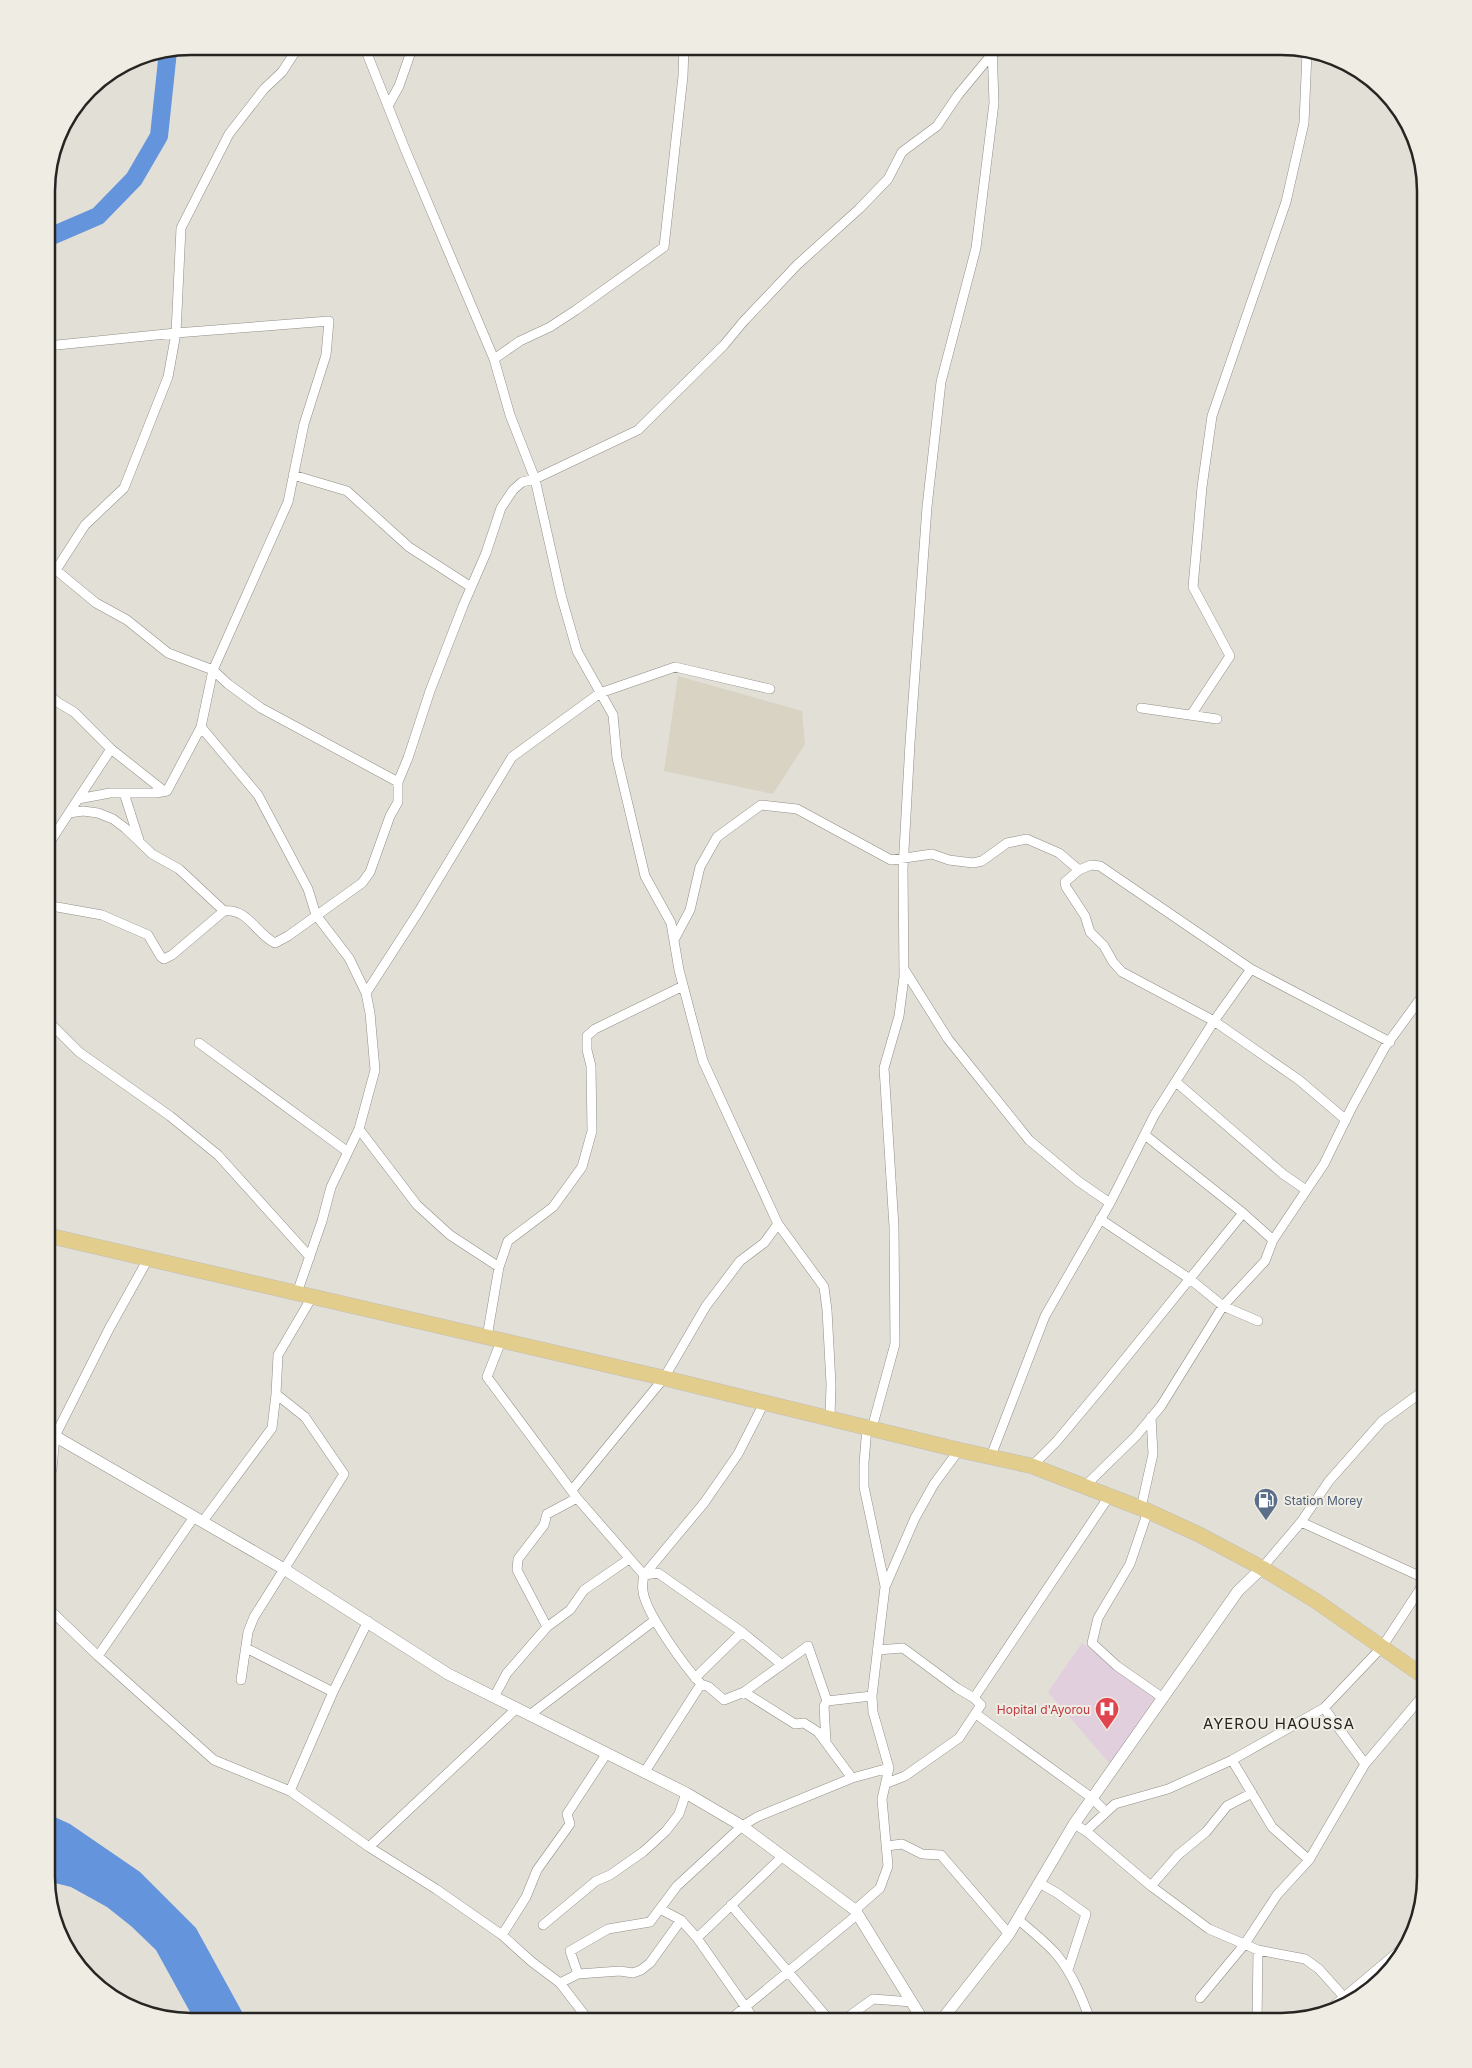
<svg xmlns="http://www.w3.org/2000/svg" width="1472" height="2068" viewBox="0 0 1472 2068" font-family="Inter,sans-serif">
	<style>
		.built { fill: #d8d3c3 }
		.medical { fill: #e2cfde }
		.water { fill: #6394dc }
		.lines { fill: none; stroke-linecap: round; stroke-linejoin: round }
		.river { stroke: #6394dc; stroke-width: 18 }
		.minor-casing { stroke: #918e86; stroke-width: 10 }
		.tertiary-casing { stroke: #918e86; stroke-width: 12 }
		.primary-casing { stroke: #bebebd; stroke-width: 16 }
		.minor { stroke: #fff; stroke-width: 9 }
		.tertiary { stroke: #fff; stroke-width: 11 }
		.primary { stroke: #e3cd8c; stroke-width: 15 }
		.labels { text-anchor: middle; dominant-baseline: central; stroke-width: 4; stroke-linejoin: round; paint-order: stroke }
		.service-label { font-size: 12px; fill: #4e5e75; stroke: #efece4; text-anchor: start }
		.health-label { font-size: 12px; fill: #be3a42; stroke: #efece4; text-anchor: end }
		.quarter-label { font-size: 15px; letter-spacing: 1px; fill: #262522; stroke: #efece4 }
		.rim { fill: none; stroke: #262522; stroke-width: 2.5 }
	</style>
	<rect width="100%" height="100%" fill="#e2dfd7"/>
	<path class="built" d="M678 676 802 711 805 744 773 794 664 771Z"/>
	<path class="medical" d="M1082 1643 1156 1696 1110 1764 1048 1692Z"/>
	<path class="water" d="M46 1813 70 1824 140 1872 196 1928 247 2021H195L156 1950 131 1926 107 1907 71 1887 47 1881Z"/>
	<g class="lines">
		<path class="river" d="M47 238 98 216 134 179 159 136 168 51"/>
		<defs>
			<path id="minor" d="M364 46 405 149 494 359 510 415 535 479 561 595 577 651 613 715 617 758 645 876 671 923 679 970 703 1061 778 1224 824 1287 827 1310 831 1384 830 1418
				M981 46 992 54
				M388 106 399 86 413 46
				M47 346 176 333 329 321 326 355 304 424 288 502 213 670 201 727 258 795 308 889 316 915 349 958 366 993 370 1013 375 1070 359 1129 331 1187 322 1221 297 1293
				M494 359 520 341 550 327 576 310 664 247 683 76 684 46
				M293 475 347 491 409 547 471 587
				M56 570 85 525 124 488 168 377 176 333 181 228 229 134 264 89 282 72 299 46
				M47 577 56 570 96 603 127 620 168 653 213 670 228 684 261 708 398 782
				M46 691 57 702 74 712 111 749 164 791
				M1141 708 1217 719
				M1191 715 1230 656 1193 587 1202 487 1212 416 1286 202 1304 123 1307 52
				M124 793 139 840
				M78 799 111 749
				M69 813 83 811 98 813 113 819 125 828 152 854 179 869 224 911
				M46 852 50 842 78 799 110 793H156L167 791 201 727
				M1079 870 1065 882 1066 887 1085 916 1090 932 1104 946 1113 962 1122 972 1214 1021 1299 1080 1346 1120
				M46 905 102 915 148 935 161 957 164 959 172 955 224 911C248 908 256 934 275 943L288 936 362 883 370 872 390 816 398 802V782L408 758 430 691 463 606 486 553 501 508 513 490 522 482 535 479 638 430 724 345 743 322 797 265 859 209 888 179 902 152 937 126 958 95 992 54 1009 46
				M674 940 690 910 700 867 717 837 761 805 797 809 891 860 932 854 949 860 973 863 982 861 1007 843 1027 839 1059 853 1079 870 1091 865 1100 866 1251 969
				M904 969 948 1039 1029 1140 1078 1181 1110 1203
				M366 993 419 911 512 757 600 693 675 667 770 689
				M46 1019 79 1052 170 1116 218 1155 310 1257
				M199 1043 348 1152
				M1176 1082 1283 1174 1306 1190
				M359 1129 417 1205 450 1235 499 1267 487 1337
				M1145 1135 1243 1213
				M1100 1219 1190 1279 1223 1306 1258 1321
				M499 1267 508 1241 553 1207 582 1167 592 1131 591 1066 587 1050V1036L595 1029 683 986
				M501 1341 487 1377 577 1498 644 1575C643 1580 642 1586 643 1591 645 1612 685 1667 701 1684L644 1773
				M867 1427 864 1463V1487L885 1586
				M872 1428 895 1344 894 1227 884 1068 899 1016 904 977 903 869 910 743 927 507 941 382 976 248 994 103 992 46
				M991 1456 1045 1316 1110 1203 1155 1114 1214 1021 1251 969 1390 1042
				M1032 1466 1056 1442 1103 1386 1243 1213 1273 1240
				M46 1479 52 1469 55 1436 109 1329 148 1259
				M1085 1486 1136 1436 1161 1406 1223 1306 1265 1261 1273 1240 1324 1164 1352 1107 1385 1047 1426 991
				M572 1490 664 1378 706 1306 740 1261 764 1243 778 1224
				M1141 1508 1153 1454 1151 1417
				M1148 1511 1130 1564 1098 1618 1092 1643 1117 1666 1163 1698
				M203 1521 272 1428 276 1394
				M1301 1522 1426 1579
				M1262 1568 1301 1522 1329 1481 1382 1421 1426 1389
				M644 1575 704 1503 738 1454 764 1403
				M644 1575 658 1573 742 1632 695 1678
				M46 1606 98 1656 214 1760 290 1791 369 1847 436 1889 502 1935 532 1962 560 1983 590 2022
				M547 1627 517 1570 518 1559 544 1525 547 1514 577 1498
				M742 1632 781 1664
				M246 1648 333 1692
				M877 1650 903 1648 957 1688 974 1698
				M98 1656 194 1517
				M241 1680 248 1632 254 1617 344 1474 305 1417 276 1394 278 1355 312 1297
				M701 1684 709 1687 724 1700 744 1692 795 1724 804 1723 818 1732 852 1778
				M744 1692 808 1646 827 1701 872 1696
				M494 1697 507 1673 547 1627 570 1610 584 1590 629 1559
				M1324 1708 1365 1764
				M531 1714 655 1620
				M976 1714 1092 1798 1106 1812
				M826 1742 824 1706 827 1701
				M1232 1760 1272 1827 1309 1860
				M887 1783 905 1776 959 1738 981 1705 974 1698 1110 1495
				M290 1791 333 1692 368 1621
				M1074 1824 1086 1831 1115 1804 1168 1789 1232 1760 1324 1708 1382 1647 1426 1580
				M1086 1831 1151 1886 1209 1929 1258 1950 1305 1959 1319 1969 1344 1997
				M887 1846 902 1844 922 1854 941 1855 1009 1934
				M369 1847 517 1708
				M1041 1884 1057 1893 1086 1914 1068 1970
				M1151 1886 1178 1855 1206 1832 1227 1806 1252 1793
				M731 1905 831 2022
				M660 1909 681 1920 697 1938 756 2022
				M855 1910 880 1888 888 1866 882 1799 889 1768 873 1712 872 1696 885 1587 915 1518 934 1484 959 1450
				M1019 1920C1031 1931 1046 1942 1057 1955 1073 1975 1082 1998 1091 2022
				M543 1925 596 1881 610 1875 643 1852 666 1831 679 1814 686 1793
				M502 1935 526 1897 537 1870 570 1824 567 1814 607 1753
				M697 1938 783 1856
				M578 1974 570 1951 608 1929 650 1922 677 1886 742 1826 757 1817 852 1778 889 1768
				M560 1983 578 1974 620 1971 633 1973 641 1970 650 1963 681 1920
				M1200 1998 1244 1945 1277 1895 1309 1860 1365 1764 1426 1692
				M1330 2009 1399 1951H1405
				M727 2022 858 1914
				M841 2022 873 1999 912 2002
				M1257 2022 1258 1950"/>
			<path id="tertiary" d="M46 1431 284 1569 448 1674 686 1793 742 1826 855 1910 924 2022
				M940 2022 1009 1934 1074 1824 1238 1591 1262 1568"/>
			<path id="primary" d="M46 1235 664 1378 959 1450 1032 1466 1148 1511 1200 1535 1262 1568 1316 1601 1426 1678"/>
		</defs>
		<use href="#minor" class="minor-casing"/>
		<use href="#tertiary" class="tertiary-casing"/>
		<use href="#primary" class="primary-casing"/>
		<use href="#minor" class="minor"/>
		<use href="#tertiary" class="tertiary"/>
		<use href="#primary" class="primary"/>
	</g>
	<defs>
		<symbol id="fuel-pin" viewBox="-11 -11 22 30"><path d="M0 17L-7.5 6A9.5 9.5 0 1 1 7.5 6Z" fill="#5c6f8a" stroke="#efece4"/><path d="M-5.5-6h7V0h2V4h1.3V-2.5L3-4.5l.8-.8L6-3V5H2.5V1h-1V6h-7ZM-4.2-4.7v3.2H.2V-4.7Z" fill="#fff"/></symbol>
		<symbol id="hospital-pin" viewBox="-11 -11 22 30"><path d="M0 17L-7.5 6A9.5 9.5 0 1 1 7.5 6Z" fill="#e0444e" stroke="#efece4"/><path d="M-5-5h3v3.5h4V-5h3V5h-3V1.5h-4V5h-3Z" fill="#fff"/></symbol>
	</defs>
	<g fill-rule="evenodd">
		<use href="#fuel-pin" x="1252" y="1486" width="28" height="38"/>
		<use href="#hospital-pin" x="1093" y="1695" width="28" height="38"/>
	</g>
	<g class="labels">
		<g class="service-label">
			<text x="1284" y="1500">Station Morey</text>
		</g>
		<g class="health-label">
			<text x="1090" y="1709">Hopital d'Ayorou</text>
		</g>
		<g class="quarter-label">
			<text x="1279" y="1723">AYEROU HAOUSSA</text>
		</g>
	</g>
	<path d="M0 0H1472V2068H0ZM191 55H1281A136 136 0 0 1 1417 191V1877A136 136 0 0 1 1281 2013H191A136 136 0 0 1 55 1877V191A136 136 0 0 1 191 55Z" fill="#efece4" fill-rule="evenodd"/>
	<path class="rim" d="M191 55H1281A136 136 0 0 1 1417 191V1877A136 136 0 0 1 1281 2013H191A136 136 0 0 1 55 1877V191A136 136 0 0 1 191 55Z"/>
</svg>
